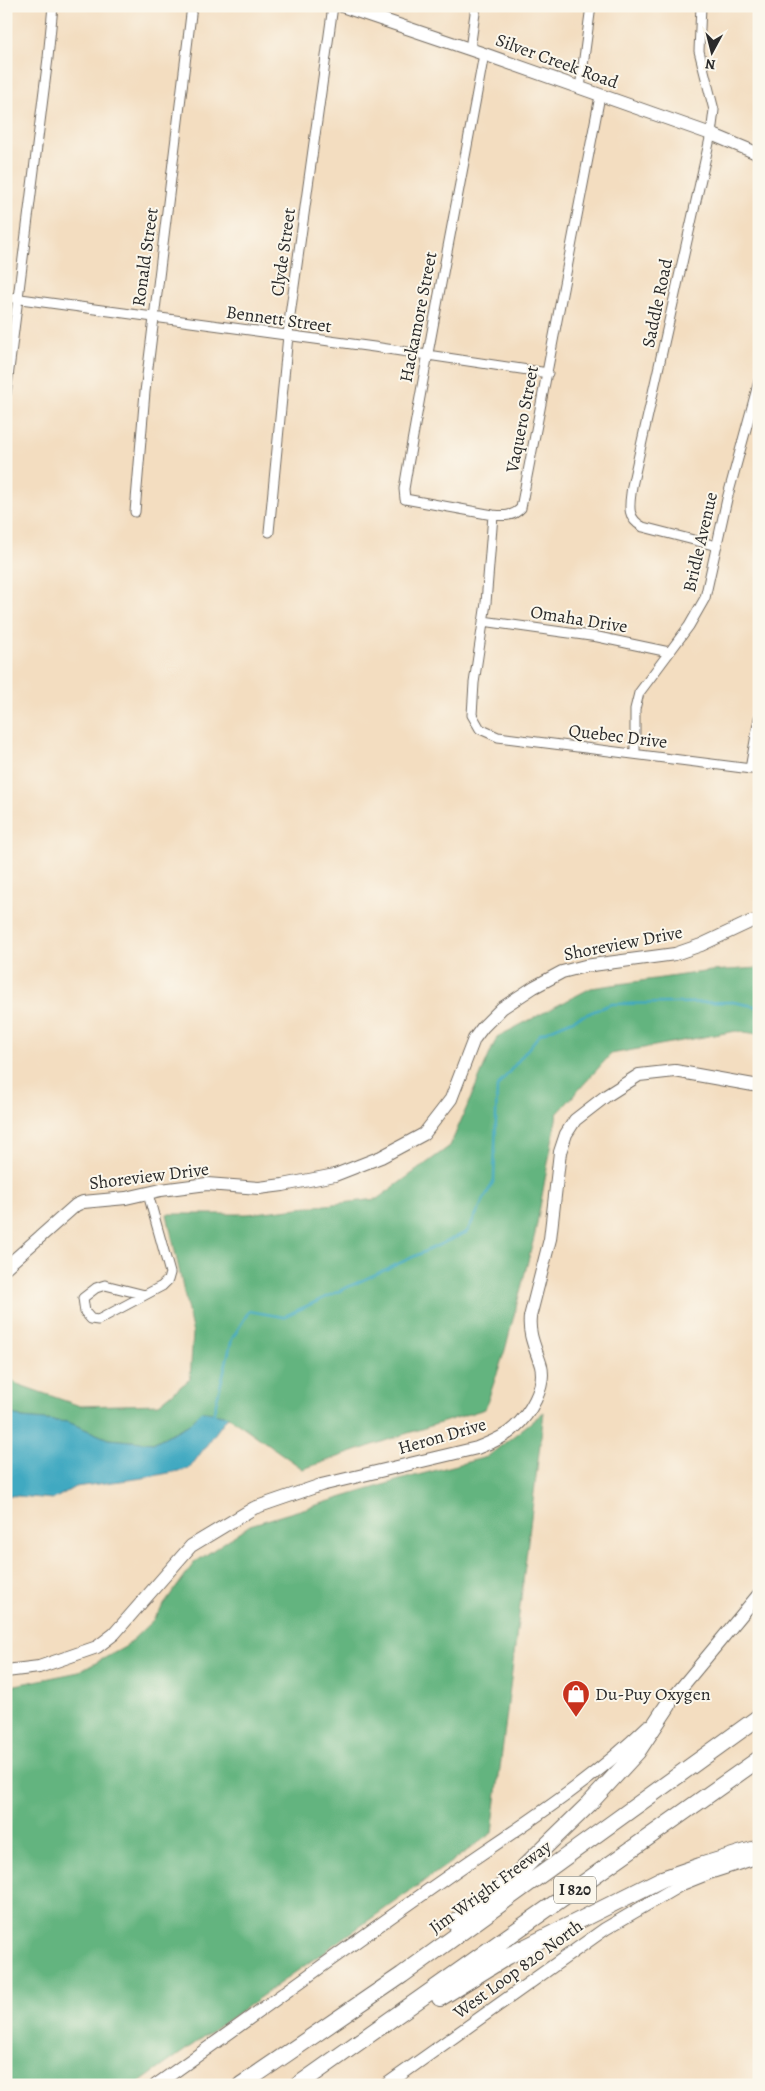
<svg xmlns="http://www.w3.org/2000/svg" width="765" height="2091" viewBox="0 0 765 2091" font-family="Alegreya,serif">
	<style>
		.forest { fill: #64b47f; stroke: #487055 }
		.water { fill: #41a9c1; stroke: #366a76 }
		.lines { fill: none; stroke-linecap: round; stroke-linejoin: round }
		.stream { stroke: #41a9c1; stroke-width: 2.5 }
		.street-casing { stroke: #71695f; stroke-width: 11 }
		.secondary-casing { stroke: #71695f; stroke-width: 14 }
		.highway-casing { stroke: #71695f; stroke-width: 18 }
		.street { stroke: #fff; stroke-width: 9 }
		.secondary { stroke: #fff; stroke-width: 12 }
		.highway { stroke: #fff; stroke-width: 16 }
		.labels { text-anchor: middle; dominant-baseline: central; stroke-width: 4; stroke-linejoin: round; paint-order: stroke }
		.shield { fill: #fbf7ec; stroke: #696865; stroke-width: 1 }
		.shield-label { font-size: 16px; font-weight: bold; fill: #2b2b2b }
		.street-label { font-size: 18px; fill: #2b2b2b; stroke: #fbf7ec }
		.poi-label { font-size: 18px; fill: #2b2b2b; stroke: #fbf7ec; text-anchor: start }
	</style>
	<rect width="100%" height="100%" fill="#fbf7ec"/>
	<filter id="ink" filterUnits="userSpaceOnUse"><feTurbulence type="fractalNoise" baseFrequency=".02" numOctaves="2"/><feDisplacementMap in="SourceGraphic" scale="10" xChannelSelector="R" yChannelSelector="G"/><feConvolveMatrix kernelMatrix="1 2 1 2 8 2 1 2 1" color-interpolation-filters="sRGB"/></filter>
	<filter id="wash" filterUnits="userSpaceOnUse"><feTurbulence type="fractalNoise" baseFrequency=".0096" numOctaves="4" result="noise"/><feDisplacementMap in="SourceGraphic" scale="20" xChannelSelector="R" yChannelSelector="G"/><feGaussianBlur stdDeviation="1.12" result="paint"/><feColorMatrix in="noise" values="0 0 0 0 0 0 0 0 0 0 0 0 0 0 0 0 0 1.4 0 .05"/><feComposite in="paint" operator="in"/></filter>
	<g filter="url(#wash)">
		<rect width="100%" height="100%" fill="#f3ddc0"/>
		<path class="forest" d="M759 968V1034L736 1031 611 1054 557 1114 535 1234 505 1350 485 1409 405 1434 303 1469 228 1416 202 1411 188 1425 153 1443 108 1439 68 1422 22 1418 6 1411V1375L17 1384 80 1406 159 1404 190 1379 193 1334 167 1214H247L377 1199 450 1146 497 1037 591 988 711 971Z
			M544 1412 492 1833 136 2085H6V1687L79 1672 125 1647 153 1620 194 1563 250 1525 403 1479 487 1457Z"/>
		<path class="water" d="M6 1411 22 1418 68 1422 108 1439 153 1443 188 1425 202 1411 228 1416 189 1469 143 1478 75 1487 54 1499 6 1495Z"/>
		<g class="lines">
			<path class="stream" d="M213 1415 232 1339 249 1311 283 1317 467 1232 494 1180 497 1087 540 1034 611 1004 733 1002 759 1007"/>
		</g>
	</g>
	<g filter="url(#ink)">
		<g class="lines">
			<defs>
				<path id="street" d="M701 6 699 51 714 110 711 134 632 486C630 503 625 518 643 527L717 546
					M470 49 476 6
					M484 54C458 199 428 344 404 489L405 499 493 515C503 516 513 517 521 508L600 96
					M580 88 591 6
					M6 297 374 347 548 373
					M6 394 48 58 53 6
					M135 512 145 392 192 6
					M493 515 486 603 474 683 472 715 480 729 498 737 759 770
					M269 532 290 315 333 6
					M483 621 598 637 669 652
					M635 754V709L639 693 689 626 705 598 727 499 759 381
					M750 769 759 718
					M145 1295 105 1285 96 1288 83 1298 85 1312 91 1319 98 1320 162 1286 168 1280 170 1273 148 1194"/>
				<path id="secondary" d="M342 6 484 54 711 134 759 154
					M6 1267 76 1205 83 1202 126 1198 161 1190 207 1184 259 1188 283 1185 335 1175 381 1157 424 1134 451 1099 474 1039 483 1027 502 1008 534 987 562 972 585 966 675 954 701 945 750 922 759 921
					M6 1671 39 1667 97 1647 114 1634 191 1546 254 1508 321 1485 477 1448C489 1443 504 1438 514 1428 530 1414 546 1387 541 1366 536 1349 528 1335 530 1317L550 1239 560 1152 566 1134 575 1120 606 1096 639 1075 675 1071 759 1086
					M662 1711 759 1594
					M156 2085C252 2017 347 1947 443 1880 513 1831 587 1786 648 1726
					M386 2085 605 1929 682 1884 712 1872 759 1857"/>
				<path id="highway" d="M455 1923 512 1879 589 1804 637 1752 668 1705
					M440 1998 508 1956 662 1879 700 1866 759 1848
					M241 2085 402 1975 759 1717
					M298 2085 759 1759"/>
			</defs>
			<use href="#street" class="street-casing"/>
			<use href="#secondary" class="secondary-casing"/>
			<use href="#highway" class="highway-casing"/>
			<use href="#street" class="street"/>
			<use href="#secondary" class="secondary"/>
			<use href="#highway" class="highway"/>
		</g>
	</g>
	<defs>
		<symbol id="shop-pin" viewBox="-11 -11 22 30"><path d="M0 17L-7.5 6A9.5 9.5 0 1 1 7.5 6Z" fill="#c8321e" stroke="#fbf7ec"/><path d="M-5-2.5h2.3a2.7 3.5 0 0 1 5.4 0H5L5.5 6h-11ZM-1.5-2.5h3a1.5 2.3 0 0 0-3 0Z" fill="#fff"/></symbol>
	</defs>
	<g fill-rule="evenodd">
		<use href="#shop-pin" x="560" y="1678" width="32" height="43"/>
	</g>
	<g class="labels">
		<rect class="shield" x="554" y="1876.5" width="42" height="27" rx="4"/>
		<g class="shield-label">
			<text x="575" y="1890">I 820</text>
		</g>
		<g class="street-label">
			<text transform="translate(557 61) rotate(20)">Silver Creek Road</text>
			<text transform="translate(283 252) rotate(-82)">Clyde Street</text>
			<text transform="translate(145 257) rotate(-82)">Ronald Street</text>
			<text transform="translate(657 303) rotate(-78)">Saddle Road</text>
			<text transform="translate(418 317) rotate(-79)">Hackamore Street</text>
			<text transform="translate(279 319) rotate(8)">Bennett Street</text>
			<text transform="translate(522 419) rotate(-79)">Vaquero Street</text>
			<text transform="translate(700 542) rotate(-77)">Bridle Avenue</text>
			<text transform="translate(579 619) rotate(9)">Omaha Drive</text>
			<text transform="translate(618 736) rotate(7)">Quebec Drive</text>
			<text transform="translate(623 943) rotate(-11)">Shoreview Drive</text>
			<text transform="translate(149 1176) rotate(-7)">Shoreview Drive</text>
			<text transform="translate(442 1436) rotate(-16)">Heron Drive</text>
			<text transform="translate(490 1887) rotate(-36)">Jim Wright Freeway</text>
			<text transform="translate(518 1969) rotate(-36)">West Loop 820 North</text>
		</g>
		<g class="poi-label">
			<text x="595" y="1694">Du-Puy Oxygen</text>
		</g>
	</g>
	<rect width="765" height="2091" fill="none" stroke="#fbf7ec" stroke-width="25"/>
	<g transform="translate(712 52) rotate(187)" stroke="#fbf7ec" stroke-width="4" paint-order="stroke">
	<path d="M0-4L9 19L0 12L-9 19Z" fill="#2b2b2b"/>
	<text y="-8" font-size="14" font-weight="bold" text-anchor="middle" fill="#2b2b2b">N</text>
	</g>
</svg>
